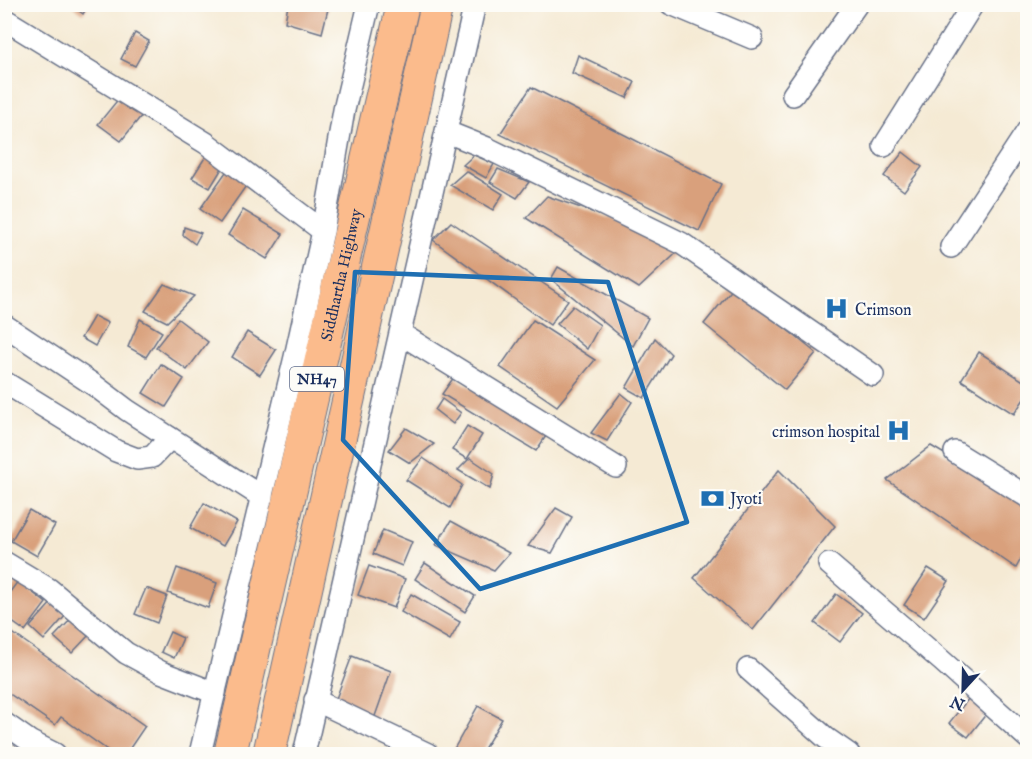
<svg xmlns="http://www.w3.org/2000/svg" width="1032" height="759" viewBox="0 0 1032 759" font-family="'IM FELL English',serif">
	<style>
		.building { fill: #d9a07c }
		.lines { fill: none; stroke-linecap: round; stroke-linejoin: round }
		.minor-casing { stroke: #677087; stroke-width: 24 }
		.highway-casing { stroke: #677087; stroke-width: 34 }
		.minor { stroke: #fff; stroke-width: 21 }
		.highway { stroke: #fbbb8c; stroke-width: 32 }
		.marked { fill: none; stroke: #1f6fb2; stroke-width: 4.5; stroke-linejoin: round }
		.labels { text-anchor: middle; stroke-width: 4.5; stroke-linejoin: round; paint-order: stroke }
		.shield { fill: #fdfcf7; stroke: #5f6c8c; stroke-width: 1.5 }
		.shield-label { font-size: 15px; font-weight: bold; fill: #1b2f5e }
		.street-label { font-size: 16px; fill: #1b2f5e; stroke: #fdfcf7 }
		.poi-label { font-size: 16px; fill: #1b2f5e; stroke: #fdfcf7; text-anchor: start }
	</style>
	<rect width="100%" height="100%" fill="#fdfcf7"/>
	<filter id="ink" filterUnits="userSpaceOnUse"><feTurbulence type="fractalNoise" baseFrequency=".0167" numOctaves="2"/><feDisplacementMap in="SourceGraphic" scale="12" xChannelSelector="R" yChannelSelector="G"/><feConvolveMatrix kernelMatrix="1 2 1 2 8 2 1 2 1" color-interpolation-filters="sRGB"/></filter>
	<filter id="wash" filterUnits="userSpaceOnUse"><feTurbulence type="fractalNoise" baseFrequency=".008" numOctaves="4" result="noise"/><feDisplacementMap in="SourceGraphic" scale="24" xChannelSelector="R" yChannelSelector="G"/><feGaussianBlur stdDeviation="1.35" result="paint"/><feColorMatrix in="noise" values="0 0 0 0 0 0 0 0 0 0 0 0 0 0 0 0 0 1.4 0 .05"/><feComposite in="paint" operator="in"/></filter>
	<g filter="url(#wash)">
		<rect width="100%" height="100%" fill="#f5ead4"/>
		<g id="blocks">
			<g class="building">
				<path d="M70 4H89L83 14Z"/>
				<path d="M288 5H329L322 33 285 22Z"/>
				<path d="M135 33 149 41 135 66 121 59Z"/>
				<path d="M578 55 635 82 627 98 572 73Z"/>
				<path d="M531 87 721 184 699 231 500 134Z"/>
				<path d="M120 97 142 115 121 141 98 124Z"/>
				<path d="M903 152 922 167 904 191 884 176Z"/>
				<path d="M474 155 494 164 486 178 463 165Z"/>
				<path d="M206 156 224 165 210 188 192 178Z"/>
				<path d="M228 169 248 183 220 223 200 209Z"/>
				<path d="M498 169 529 182 517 198 490 182Z"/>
				<path d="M466 171 503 194 493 210 450 185Z"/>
				<path d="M547 196 685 245 639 288 526 218Z"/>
				<path d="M243 210 283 234 267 259 228 235Z"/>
				<path d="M451 222 568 300 550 325 433 240Z"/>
				<path d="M184 227 201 233 195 244 183 235Z"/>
				<path d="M558 267 648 318 633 346 551 279Z"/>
				<path d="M164 284 194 296 167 322 145 311Z"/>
				<path d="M734 287 816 353 785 390 704 324Z"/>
				<path d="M573 306 600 325 587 349 557 324Z"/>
				<path d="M94 316 108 323 95 346 81 338Z"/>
				<path d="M140 319 162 332 146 357 128 347Z"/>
				<path d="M178 319 208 342 187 370 156 347Z"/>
				<path d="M533 320 595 360 557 406 500 367Z"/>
				<path d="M247 332 276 350 260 375 232 357Z"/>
				<path d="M655 338 671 354 644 398 626 388Z"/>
				<path d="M979 352 1028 384V393L1014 414 961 380Z"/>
				<path d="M161 364 184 379 166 407 143 393Z"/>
				<path d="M454 377 548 433 536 451 442 394Z"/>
				<path d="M621 393 632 402 607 441 591 433Z"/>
				<path d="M442 399 461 413 453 424 435 410Z"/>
				<path d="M467 426 482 435 467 459 452 450Z"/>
				<path d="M406 428 434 444 410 463 389 450Z"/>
				<path d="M931 446 1028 504V546L1016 568 887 480Z"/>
				<path d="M423 458 462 485 450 508 406 480Z"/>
				<path d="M470 458 494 474 490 489 458 470Z"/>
				<path d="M779 470 835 526 753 630 694 578Z"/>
				<path d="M204 503 237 522 223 546 190 528Z"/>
				<path d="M556 508 572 517 552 553 528 546Z"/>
				<path d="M29 510 55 525 37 556 11 541Z"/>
				<path d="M451 521 509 553 494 570 436 545Z"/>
				<path d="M383 530 412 542 402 566 373 554Z"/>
				<path d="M425 563 475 596 465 612 415 579Z"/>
				<path d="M369 566 405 579 394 608 358 595Z"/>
				<path d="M177 568 217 583 208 608 168 593Z"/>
				<path d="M928 568 949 581 924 618 904 605Z"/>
				<path d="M18 581 46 603 25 631 4 616V600Z"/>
				<path d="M146 588 167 596 157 623 135 614Z"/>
				<path d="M411 594 460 622 450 640 401 612Z"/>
				<path d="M836 594 862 613 840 642 815 623Z"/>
				<path d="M52 602 66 615 44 640 30 627Z"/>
				<path d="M72 618 90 634 72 653 54 637Z"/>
				<path d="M4 627 145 726 126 754H113L61 717 55 725 4 690Z"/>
				<path d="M170 632 183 638 174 658 161 652Z"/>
				<path d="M352 656 391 671 374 719 334 704Z"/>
				<path d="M969 698 987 713 968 737 949 723Z"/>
				<path d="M478 706 502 719 481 754H464L454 749Z"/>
				<path d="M394 743 414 754H387Z"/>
			</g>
		</g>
	</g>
	<g filter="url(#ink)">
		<use href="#blocks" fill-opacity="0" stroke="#677087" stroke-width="1.5"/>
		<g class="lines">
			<defs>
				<g id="minor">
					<path d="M671 4 752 38"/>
					<path d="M4 19 206 143 323 231"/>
					<path d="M793 95 857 4"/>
					<path d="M447 132 487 148 681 243 873 375"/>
					<path d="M884 146 973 4"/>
					<path d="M951 247 1028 130"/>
					<path d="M4 325 94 385 127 410 262 497"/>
					<path d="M401 334 616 467"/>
					<path d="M4 382 116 451 137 459 152 457 170 438"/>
					<path d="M955 452 1028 497"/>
					<path d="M4 562 49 589 126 653 161 672 215 693"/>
					<path d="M829 564 942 661 1028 738"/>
					<path d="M748 669 826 738 849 754"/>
					<path d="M315 700 428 754"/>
					<path d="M4 723 31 742 55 754"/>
					<path d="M200 754 295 357 323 231 344 110 369 4"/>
					<path d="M304 754 475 4"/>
				</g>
				<g id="highway">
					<path id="s1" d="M230 754 403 4"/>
					<path d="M269 754 437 4"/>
				</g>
			</defs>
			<use href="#minor" class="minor-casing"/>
			<use href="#highway" class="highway-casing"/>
			<use href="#minor" class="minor"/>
			<use href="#highway" class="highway"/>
		</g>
	</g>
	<path class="marked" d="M355 272 608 282 687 522 480 589 343 440Z"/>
	<defs>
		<symbol id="hospital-bare" viewBox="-9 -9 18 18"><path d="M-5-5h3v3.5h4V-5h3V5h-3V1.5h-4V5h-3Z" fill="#1f6fb2" stroke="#fdfcf7" stroke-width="2.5" paint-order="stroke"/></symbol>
		<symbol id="bank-bare" viewBox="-9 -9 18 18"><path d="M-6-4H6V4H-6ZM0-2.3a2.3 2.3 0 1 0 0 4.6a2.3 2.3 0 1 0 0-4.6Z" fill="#1f6fb2" stroke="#fdfcf7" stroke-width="2.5" paint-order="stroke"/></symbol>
	</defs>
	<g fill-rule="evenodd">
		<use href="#hospital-bare" x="820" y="292" width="33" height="33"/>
		<use href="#hospital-bare" x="882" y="414" width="33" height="33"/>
		<use href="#bank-bare" x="696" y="482" width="33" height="33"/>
	</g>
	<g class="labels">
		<rect class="shield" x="290" y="367" width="54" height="24" rx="4.5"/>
		<g class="shield-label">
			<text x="317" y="384">NH47</text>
		</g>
		<g class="street-label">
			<text dy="6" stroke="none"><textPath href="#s1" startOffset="492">Siddhartha Highway</textPath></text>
		</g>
		<g class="poi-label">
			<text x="855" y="315">Crimson</text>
			<text x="880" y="437" text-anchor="end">crimson hospital</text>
			<text x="730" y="504">Jyoti</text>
		</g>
	</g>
	<rect width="1032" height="759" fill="none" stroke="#fdfcf7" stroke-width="24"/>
	<g transform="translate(963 690) rotate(202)" stroke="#fdfcf7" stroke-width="4.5" paint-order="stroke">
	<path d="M0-4.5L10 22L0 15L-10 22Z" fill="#1b2f5e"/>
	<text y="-9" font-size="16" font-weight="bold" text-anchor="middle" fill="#1b2f5e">N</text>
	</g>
</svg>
